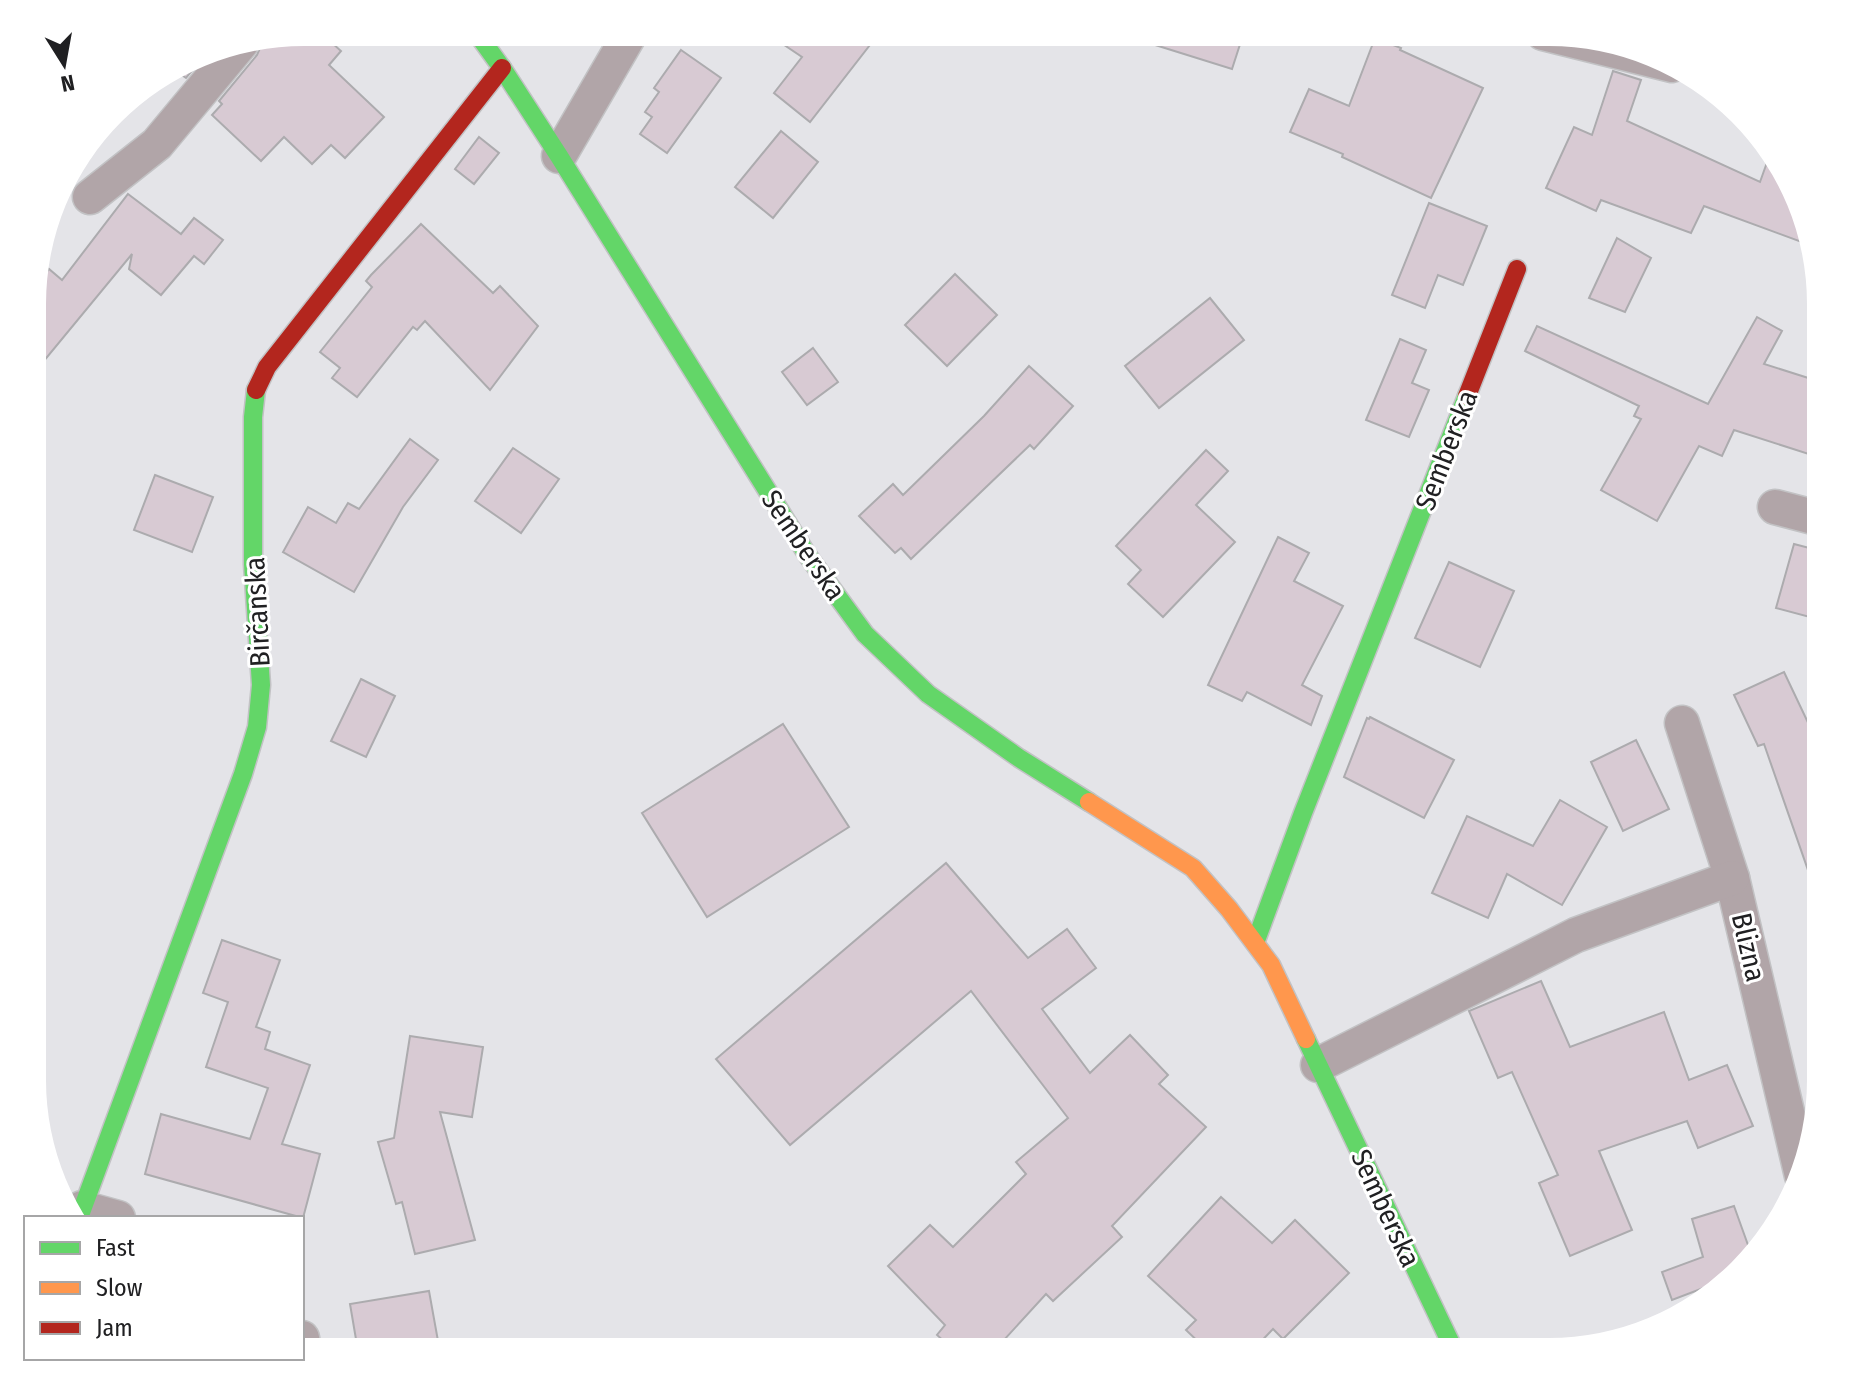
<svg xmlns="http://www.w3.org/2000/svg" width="1853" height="1384" viewBox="0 0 1853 1384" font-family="'Fira Sans Condensed',sans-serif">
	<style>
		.building { fill: #d8cad3; stroke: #acabae; stroke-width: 2 }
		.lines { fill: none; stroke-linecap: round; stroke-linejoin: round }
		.street-casing { stroke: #c2c2c4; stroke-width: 37 }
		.fast-casing { stroke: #c2c2c4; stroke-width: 21 }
		.slow-casing { stroke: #c2c2c4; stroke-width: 21 }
		.jam-casing { stroke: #c2c2c4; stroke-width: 21 }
		.street { stroke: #b1a5a8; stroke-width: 34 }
		.fast { stroke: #63d668; stroke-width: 18 }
		.slow { stroke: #ff974d; stroke-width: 18 }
		.jam { stroke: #b3261e; stroke-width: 18 }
		.labels { text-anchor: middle; stroke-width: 6; stroke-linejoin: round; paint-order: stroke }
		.street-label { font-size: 28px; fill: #202022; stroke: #fff }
	</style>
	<rect width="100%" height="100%" fill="#e4e4e8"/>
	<g class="building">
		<path d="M304 32H320L341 51 329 65 384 117 345 158 331 145 312 164 284 137 261 161 212 115 222 104 219 101 257 55 261 46V39Z"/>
		<path d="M765 32H880L810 122 774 93 802 57Z"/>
		<path d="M1137 32H1244L1232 69 1136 39Z"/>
		<path d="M1375 38 1401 48 1400 50 1483 88 1431 198 1342 157 1343 154 1290 132 1309 89 1349 106Z"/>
		<path d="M681 50 721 78 667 153 640 134 652 117 645 112 659 92 654 88Z"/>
		<path d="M208 51 186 78 175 70 202 55Z"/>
		<path d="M1613 71 1641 80 1627 121 1760 182 1770 154 1793 184 1807 244 1704 206 1691 233 1601 200 1596 211 1546 188 1574 127 1592 135Z"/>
		<path d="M781 131 818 162 773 218 735 187Z"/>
		<path d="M479 137 499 153 474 184 455 169Z"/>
		<path d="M128 194 181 234 194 218 223 240 204 264 194 256 161 295 129 269 132 254 34 373V287L49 269 62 280Z"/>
		<path d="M1429 203 1487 226 1463 285 1438 275 1425 308 1392 295Z"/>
		<path d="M421 224 493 293 500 286 538 326 490 390 425 321 417 330 413 327 357 397 332 378 340 368 320 352 372 287 366 281 371 275Z"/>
		<path d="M1617 238 1651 258 1625 312 1589 298Z"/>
		<path d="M955 274 997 315 947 366 905 325Z"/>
		<path d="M1210 298 1244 340 1159 408 1125 366Z"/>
		<path d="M1757 317 1782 331 1764 364 1821 382V458L1734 430 1722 456 1699 446 1657 521 1601 490 1641 419 1634 416 1639 406 1525 351 1537 326 1708 404Z"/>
		<path d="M1400 339 1426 350 1412 383 1429 390 1409 437 1366 420Z"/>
		<path d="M813 348 838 382 807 405 782 372Z"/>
		<path d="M1029 366 1073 406 1034 449 1030 445 911 559 901 548 895 553 859 516 893 484 903 495 984 416Z"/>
		<path d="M410 439 438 460 403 507 354 592 283 552 308 507 336 523 348 503 359 509Z"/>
		<path d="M513 448 559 479 521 533 475 501Z"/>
		<path d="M1206 450 1228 471 1196 505 1235 542 1163 617 1128 584 1141 570 1116 546Z"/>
		<path d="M155 475 213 497 192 552 134 530Z"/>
		<path d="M1278 537 1309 553 1294 581 1343 606 1302 685 1322 696 1311 725 1247 692 1242 701 1208 685Z"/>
		<path d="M1794 544 1821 551V620L1776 608Z"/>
		<path d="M1449 562 1514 591 1480 667 1415 638Z"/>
		<path d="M1784 672 1821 750V892L1816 893 1764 744 1758 746 1734 695Z"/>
		<path d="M361 679 395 696 366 757 331 741Z"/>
		<path d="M1370 717 1454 760 1424 818 1344 777 1367 718 1369 719Z"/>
		<path d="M783 724 849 827 707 917 642 813Z"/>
		<path d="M1636 740 1669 809 1623 831 1591 762Z"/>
		<path d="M1560 800 1607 827 1562 905 1507 874 1488 918 1432 893 1467 816 1533 846Z"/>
		<path d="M946 863 1028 958 1067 929 1096 968 1042 1009 1090 1073 1130 1035 1168 1075 1159 1084 1206 1127 1112 1226 1122 1237 1053 1301 1046 1294 993 1352H956L937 1335 945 1325 888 1266 930 1225 953 1247 1026 1174 1016 1162 1068 1118 971 991 790 1145 716 1059Z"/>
		<path d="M222 940 280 960 256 1027 270 1032 265 1049 310 1065 282 1144 320 1154 303 1218 145 1174 161 1114 250 1139 268 1088 206 1067 228 1002 203 993Z"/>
		<path d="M1541 981 1570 1047 1664 1012 1689 1080 1727 1065 1753 1126 1698 1148 1687 1121 1599 1151 1632 1230 1570 1256 1539 1183 1558 1175 1512 1072 1498 1078 1469 1011Z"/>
		<path d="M410 1036 483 1047 472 1117 440 1112 475 1240 415 1254 402 1202 396 1204 378 1142 394 1138Z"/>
		<path d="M1221 1197 1272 1243 1295 1220 1349 1273 1283 1339 1273 1329 1251 1352H1209L1186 1330 1196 1320 1148 1276Z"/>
		<path d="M1734 1206 1753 1259 1727 1279 1672 1300 1662 1272 1703 1257 1692 1219Z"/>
		<path d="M429 1291 440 1352 358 1351 350 1304Z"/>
	</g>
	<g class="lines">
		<defs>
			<g id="street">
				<path d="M1543 33 1672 65"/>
				<path d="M559 156 631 32"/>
				<path d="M90 197 157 144 242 42"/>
				<path d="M1775 507 1821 519"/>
				<path d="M1682 723 1732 878 1802 1176"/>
				<path d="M1318 1065 1576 935 1732 878"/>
				<path d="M82 1208 118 1218"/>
				<path d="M302 1338 304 1351"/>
			</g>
			<g id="fast">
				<path d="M476 32 502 68 559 156 808 556 865 634 928 694 1019 758 1089 802"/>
				<path d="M1255 943 1303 813 1467 396"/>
				<path d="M1306 1039 1455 1352"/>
				<path d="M79 1218 243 774 257 727 261 685 253 564V417L256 390"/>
			</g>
			<path id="slow" d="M1089 802 1193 868 1229 909 1271 965 1306 1039"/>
			<g id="jam">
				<path d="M256 390 267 367 502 68"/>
				<path d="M1467 396 1517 269"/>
			</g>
		</defs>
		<use href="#street" class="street-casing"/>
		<use href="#fast" class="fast-casing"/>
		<use href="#slow" class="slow-casing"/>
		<use href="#jam" class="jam-casing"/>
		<use href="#street" class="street"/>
		<use href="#fast" class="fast"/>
		<use href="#slow" class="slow"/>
		<use href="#jam" class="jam"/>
	</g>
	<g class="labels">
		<g class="street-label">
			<text transform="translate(1446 450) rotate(-69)" y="10">Semberska</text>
			<text transform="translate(804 545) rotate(56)" y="10">Semberska</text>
			<text transform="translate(257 612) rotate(-93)" y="10">Birčanska</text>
			<text transform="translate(1749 947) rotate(77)" y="10">Blizna</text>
			<text transform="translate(1386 1208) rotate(65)" y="10">Semberska</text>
		</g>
	</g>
	<path d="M0 0H1853V1384H0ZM304 46H1549A258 258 0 0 1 1807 304V1080A258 258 0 0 1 1549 1338H304A258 258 0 0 1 46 1080V304A258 258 0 0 1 304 46Z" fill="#fff" fill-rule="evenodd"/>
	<rect x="24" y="1216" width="280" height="144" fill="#ffffff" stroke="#a6a6a7" stroke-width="2"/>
	<rect x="40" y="1242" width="40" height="12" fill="#63d668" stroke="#a6a6a7" stroke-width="2"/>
	<text x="96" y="1256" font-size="24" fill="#202022">Fast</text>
	<rect x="40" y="1282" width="40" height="12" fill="#ff974d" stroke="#a6a6a7" stroke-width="2"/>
	<text x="96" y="1296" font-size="24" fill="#202022">Slow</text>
	<rect x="40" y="1322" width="40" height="12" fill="#b3261e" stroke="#a6a6a7" stroke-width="2"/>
	<text x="96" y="1336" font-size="24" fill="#202022">Jam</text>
	<g transform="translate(64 64) rotate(169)" stroke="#ffffff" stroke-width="6" paint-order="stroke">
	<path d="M0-6L14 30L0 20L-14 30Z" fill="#202022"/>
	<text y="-12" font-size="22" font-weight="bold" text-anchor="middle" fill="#202022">N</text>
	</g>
</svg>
